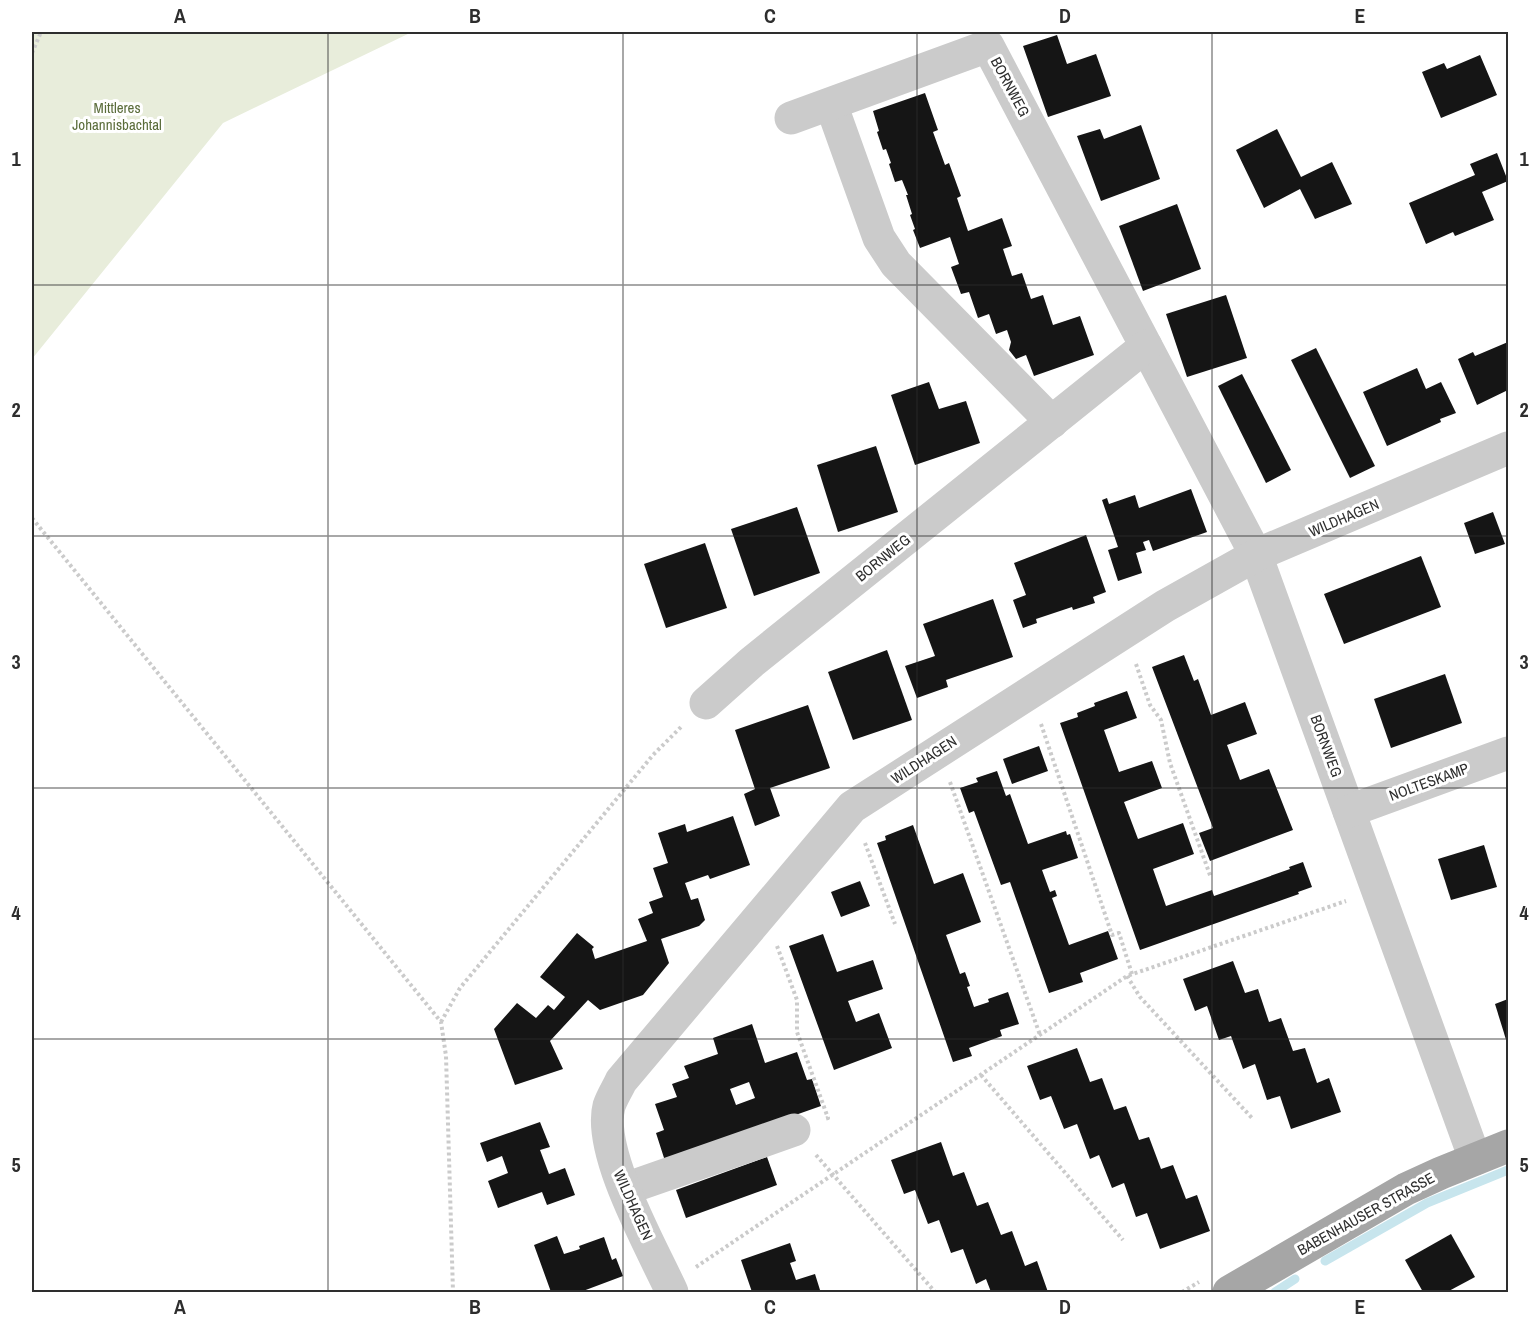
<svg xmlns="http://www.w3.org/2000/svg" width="1540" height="1324" viewBox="0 0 1540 1324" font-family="'Archivo Narrow',sans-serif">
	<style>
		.green { fill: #e8eddb }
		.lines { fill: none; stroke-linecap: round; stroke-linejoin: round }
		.stream { stroke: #c7e5ed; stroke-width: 9 }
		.building { fill: #151515; fill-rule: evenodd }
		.path { stroke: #cbcbcb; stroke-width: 4; stroke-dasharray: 3 3; stroke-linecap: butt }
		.minor { stroke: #cbcbcb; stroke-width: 33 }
		.major { stroke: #a6a6a6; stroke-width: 33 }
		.grid { fill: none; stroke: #2e2e2e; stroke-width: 1.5; stroke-opacity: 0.55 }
		.labels { text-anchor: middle; stroke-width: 6; stroke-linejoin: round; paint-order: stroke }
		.street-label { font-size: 15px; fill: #2e2e2e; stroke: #fff }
		.park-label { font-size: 15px; fill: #5a6c3a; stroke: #fff }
		.neatline { fill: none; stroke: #2e2e2e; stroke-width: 2 }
		.grid-label { font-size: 20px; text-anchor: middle; font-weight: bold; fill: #2e2e2e }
	</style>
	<rect width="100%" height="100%" fill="#fff"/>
	<path class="green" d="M32 32H412L223 123 32 359Z"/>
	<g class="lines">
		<g class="stream">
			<path d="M1325 1261 1427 1203 1508 1170"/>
			<path d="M1275 1292 1295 1279"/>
		</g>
	</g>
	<g class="building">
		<path d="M1057 35 1067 64 1096 54 1111 96 1048 117 1023 46Z"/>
		<path d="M1480 55 1497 95 1441 118 1422 72 1444 63 1447 69Z"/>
		<path d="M925 93 938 130 933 132 945 165 949 163 961 196 957 198 968 231 1002 218 1012 246 1003 249 1012 276 1022 273 1031 299 1043 295 1053 325 1080 316 1094 355 1034 376 1026 355 1016 359 1009 350 1011 342 1007 330 996 334 989 314 978 318 969 292 961 294 951 267 959 264 950 237 920 248 913 230 915 229 910 215 912 214 906 195H908L902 180 895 182 889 164 891 163 886 149 883 150 877 132 879 131 873 111Z"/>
		<path d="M1141 125 1160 179 1101 201 1077 136 1100 129 1104 139Z"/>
		<path d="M1277 129 1301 177 1332 162 1352 204 1315 219 1300 189 1264 208 1236 150Z"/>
		<path d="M1497 153 1508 181 1482 192 1494 220 1455 236 1453 232 1426 244 1409 203 1475 175 1470 164Z"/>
		<path d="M1177 204 1201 269 1143 291 1119 226Z"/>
		<path d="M1226 295 1247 358 1187 377 1166 314Z"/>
		<path d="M1508 342V390L1477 405 1458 359 1473 352 1475 356Z"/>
		<path d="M1316 348 1375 466 1350 478 1291 360Z"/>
		<path d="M1417 368 1426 389 1441 382 1456 413 1440 419 1441 422 1387 446 1363 392Z"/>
		<path d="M1242 374 1291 470 1266 483 1218 386Z"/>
		<path d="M929 382 939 409 966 401 980 443 915 465 891 395Z"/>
		<path d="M876 446 898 512 838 532 817 465Z"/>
		<path d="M1191 489 1207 532 1153 551 1149 540 1143 542 1146 550 1136 553 1142 573 1118 581 1108 550 1118 547 1102 500 1107 498 1109 504 1135 495 1139 508Z"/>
		<path d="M797 507 820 573 754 596 731 529Z"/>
		<path d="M1493 512 1505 544 1475 554 1464 523Z"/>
		<path d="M1086 535 1106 592 1093 597 1095 603 1073 610 1072 607 1036 619 1037 623 1023 628 1013 600 1026 595 1014 563Z"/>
		<path d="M705 543 727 608 666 628 644 564Z"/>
		<path d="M1421 556 1441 607 1344 644 1324 594Z"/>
		<path d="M993 599 1013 657 946 680 948 687 917 698 905 666 935 656 923 624Z"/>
		<path d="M887 650 912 720 853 740 828 672Z"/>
		<path d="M1184 655 1194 681 1198 679 1211 715 1245 702 1257 734 1227 745 1240 780 1269 769 1293 830 1210 861 1199 833 1213 828 1152 667Z"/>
		<path d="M1445 674 1462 723 1391 748 1374 699Z"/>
		<path d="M1127 691 1137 718 1104 730 1119 772 1152 761 1162 788 1124 802 1138 839 1183 823 1194 854 1153 869 1166 906 1212 890 1214 896 1290 869 1289 867 1303 862 1312 887 1298 892 1299 894 1140 950 1060 723 1078 717 1077 713 1095 706 1094 703Z"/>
		<path d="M808 705 830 768 770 788 780 816 755 826 744 794 755 789 735 730Z"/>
		<path d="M1039 746 1048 771 1012 784 1003 759Z"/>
		<path d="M997 771 1006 796 1010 794 1028 844 1066 831 1067 835 1070 834 1078 858 1042 870 1050 892 1055 890 1057 896 1052 898 1069 945 1108 931 1118 959 1080 973 1083 982 1049 993 1010 882 1001 885 974 811 969 813 960 788 978 782 976 778Z"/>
		<path d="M733 816 750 865 710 879 708 875 685 883 691 900 698 898 705 920 699 926 661 939 669 963 643 995 600 1010 588 1000 550 1041 563 1069 515 1085 494 1029 517 1003 536 1018 548 1005 554 1010 565 997 540 977 577 933 594 947 592 949 595 959 647 941 638 919 653 913 649 902 663 897 653 868 668 863 658 833 685 824 687 832Z"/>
		<path d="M913 825 934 884 963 873 981 922 946 935 960 974 965 972 970 986 967 987 974 1007 989 1002 988 999 1008 992 1019 1024 1000 1030 1002 1036 969 1048 972 1056 953 1062 877 843 886 840 885 836Z"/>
		<path d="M1484 845 1497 887 1451 900 1438 859Z"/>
		<path d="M860 881 870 906 841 917 831 892Z"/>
		<path d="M823 934 837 972 873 960 883 989 848 1001 856 1022 879 1013 892 1048 834 1070 789 946Z"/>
		<path d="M1233 961 1245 993 1258 989 1269 1022 1281 1018 1293 1051 1305 1048 1317 1083 1329 1078 1341 1112 1291 1129 1280 1096 1267 1100 1255 1064 1243 1069 1231 1036 1219 1040 1207 1006 1195 1011 1183 979Z"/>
		<path d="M1508 999V1046L1495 1004Z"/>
		<path d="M752 1024 765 1063 797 1052 807 1080 812 1079 821 1106 665 1161 656 1133 664 1130 655 1104 677 1097 672 1084 689 1078 684 1066 718 1054 713 1038ZM749 1082 755 1098 736 1105 730 1089Z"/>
		<path d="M1077 1048 1090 1082 1102 1078 1114 1110 1126 1106 1139 1140 1149 1137 1161 1169 1173 1165 1186 1199 1197 1195 1210 1231 1160 1249 1147 1213 1136 1217 1124 1183 1112 1188 1099 1155 1090 1159 1077 1124 1064 1129 1051 1096 1040 1100 1027 1066Z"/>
		<path d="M540 1122 550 1147 540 1150 549 1174 565 1168 575 1195 547 1205 542 1192 498 1208 488 1181 508 1173 502 1156 487 1162 480 1143Z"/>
		<path d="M941 1142 953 1176 964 1172 977 1206 988 1202 1001 1235 1012 1231 1025 1266 1037 1261 1048 1292H991L986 1279 976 1284 963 1249 951 1253 939 1220 928 1224 915 1190 904 1194 891 1160Z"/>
		<path d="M767 1157 777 1185 686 1218 676 1190Z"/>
		<path d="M1451 1234 1475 1277 1447 1292H1423L1405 1260Z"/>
		<path d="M557 1236 564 1254 580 1249 579 1246 604 1237 612 1260 616 1258 623 1276 583 1291V1292H551L534 1245Z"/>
		<path d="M790 1243 796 1261 790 1263 796 1280 815 1274 820 1290 814 1292 765 1291 752 1292 741 1260Z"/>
	</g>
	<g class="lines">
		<g class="path">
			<path d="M32 53 41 32"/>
			<path d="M32 518 441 1022 446 1056 453 1292"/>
			<path d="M1136 664 1150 705 1161 720 1170 763 1211 878"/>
			<path d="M1041 724 1112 935 1119 933 1132 974"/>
			<path d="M950 782 1040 1035"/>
			<path d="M865 843 895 924"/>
			<path d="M777 946 797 1000V1032L828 1118 824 1119"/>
			<path d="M1127 976 1140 997 1252 1118"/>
			<path d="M441 1022 460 988 653 755 683 725"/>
			<path d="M981 1075 1123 1240"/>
			<path d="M816 1155 935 1292"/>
			<path d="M696 1267 1127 976 1346 901"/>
			<path d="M1182 1292 1199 1282"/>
		</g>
		<g class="minor">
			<path d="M831 104 879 238 896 264 1052 422"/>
			<path d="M791 118 988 46 1256 555 1475 1159"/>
			<path d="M706 703 752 662 1146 346"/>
			<path d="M1349 811 1508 753"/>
			<path d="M625 1189 794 1130"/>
			<path d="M672 1292C652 1248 597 1152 609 1106 612 1097 618 1088 621 1081L852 807 1165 606 1256 555 1508 448"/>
		</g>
		<path class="major" d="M1229 1292 1406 1189 1441 1173 1508 1146"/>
	</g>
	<path class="grid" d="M328 32V1292M623 32V1292M917 32V1292M1212 32V1292M32 285H1508M32 536H1508M32 788H1508M32 1039H1508"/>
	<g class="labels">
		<g class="street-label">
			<text transform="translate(1010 87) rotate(62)" y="5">BORNWEG</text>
			<text transform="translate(1344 518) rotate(-23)" y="5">WILDHAGEN</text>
			<text transform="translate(883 558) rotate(-39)" y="5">BORNWEG</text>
			<text transform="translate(1326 746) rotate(70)" y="5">BORNWEG</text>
			<text transform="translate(924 760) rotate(-33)" y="5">WILDHAGEN</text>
			<text transform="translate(1429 782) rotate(-20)" y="5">NOLTESKAMP</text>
			<text transform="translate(633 1205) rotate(66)" y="5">WILDHAGEN</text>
			<text transform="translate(1366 1214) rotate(-29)" y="5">BABENHAUSER STRASSE</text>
		</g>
		<g class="park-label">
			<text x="117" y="113">Mittleres<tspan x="117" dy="17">Johannisbachtal</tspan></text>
		</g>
	</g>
	<rect width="1540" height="1324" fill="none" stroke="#ffffff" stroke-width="66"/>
	<rect x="33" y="33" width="1474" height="1258" class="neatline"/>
	<g class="grid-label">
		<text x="180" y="23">A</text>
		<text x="475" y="23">B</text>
		<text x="770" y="23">C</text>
		<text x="1065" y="23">D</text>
		<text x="1360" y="23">E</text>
		<text x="16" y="166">1</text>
		<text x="1524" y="166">1</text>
		<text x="16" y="417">2</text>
		<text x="1524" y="417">2</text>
		<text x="16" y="669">3</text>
		<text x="1524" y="669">3</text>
		<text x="16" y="920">4</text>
		<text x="1524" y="920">4</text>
		<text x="16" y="1172">5</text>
		<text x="1524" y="1172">5</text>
		<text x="180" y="1314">A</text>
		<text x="475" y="1314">B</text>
		<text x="770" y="1314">C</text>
		<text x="1065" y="1314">D</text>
		<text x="1360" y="1314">E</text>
	</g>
</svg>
